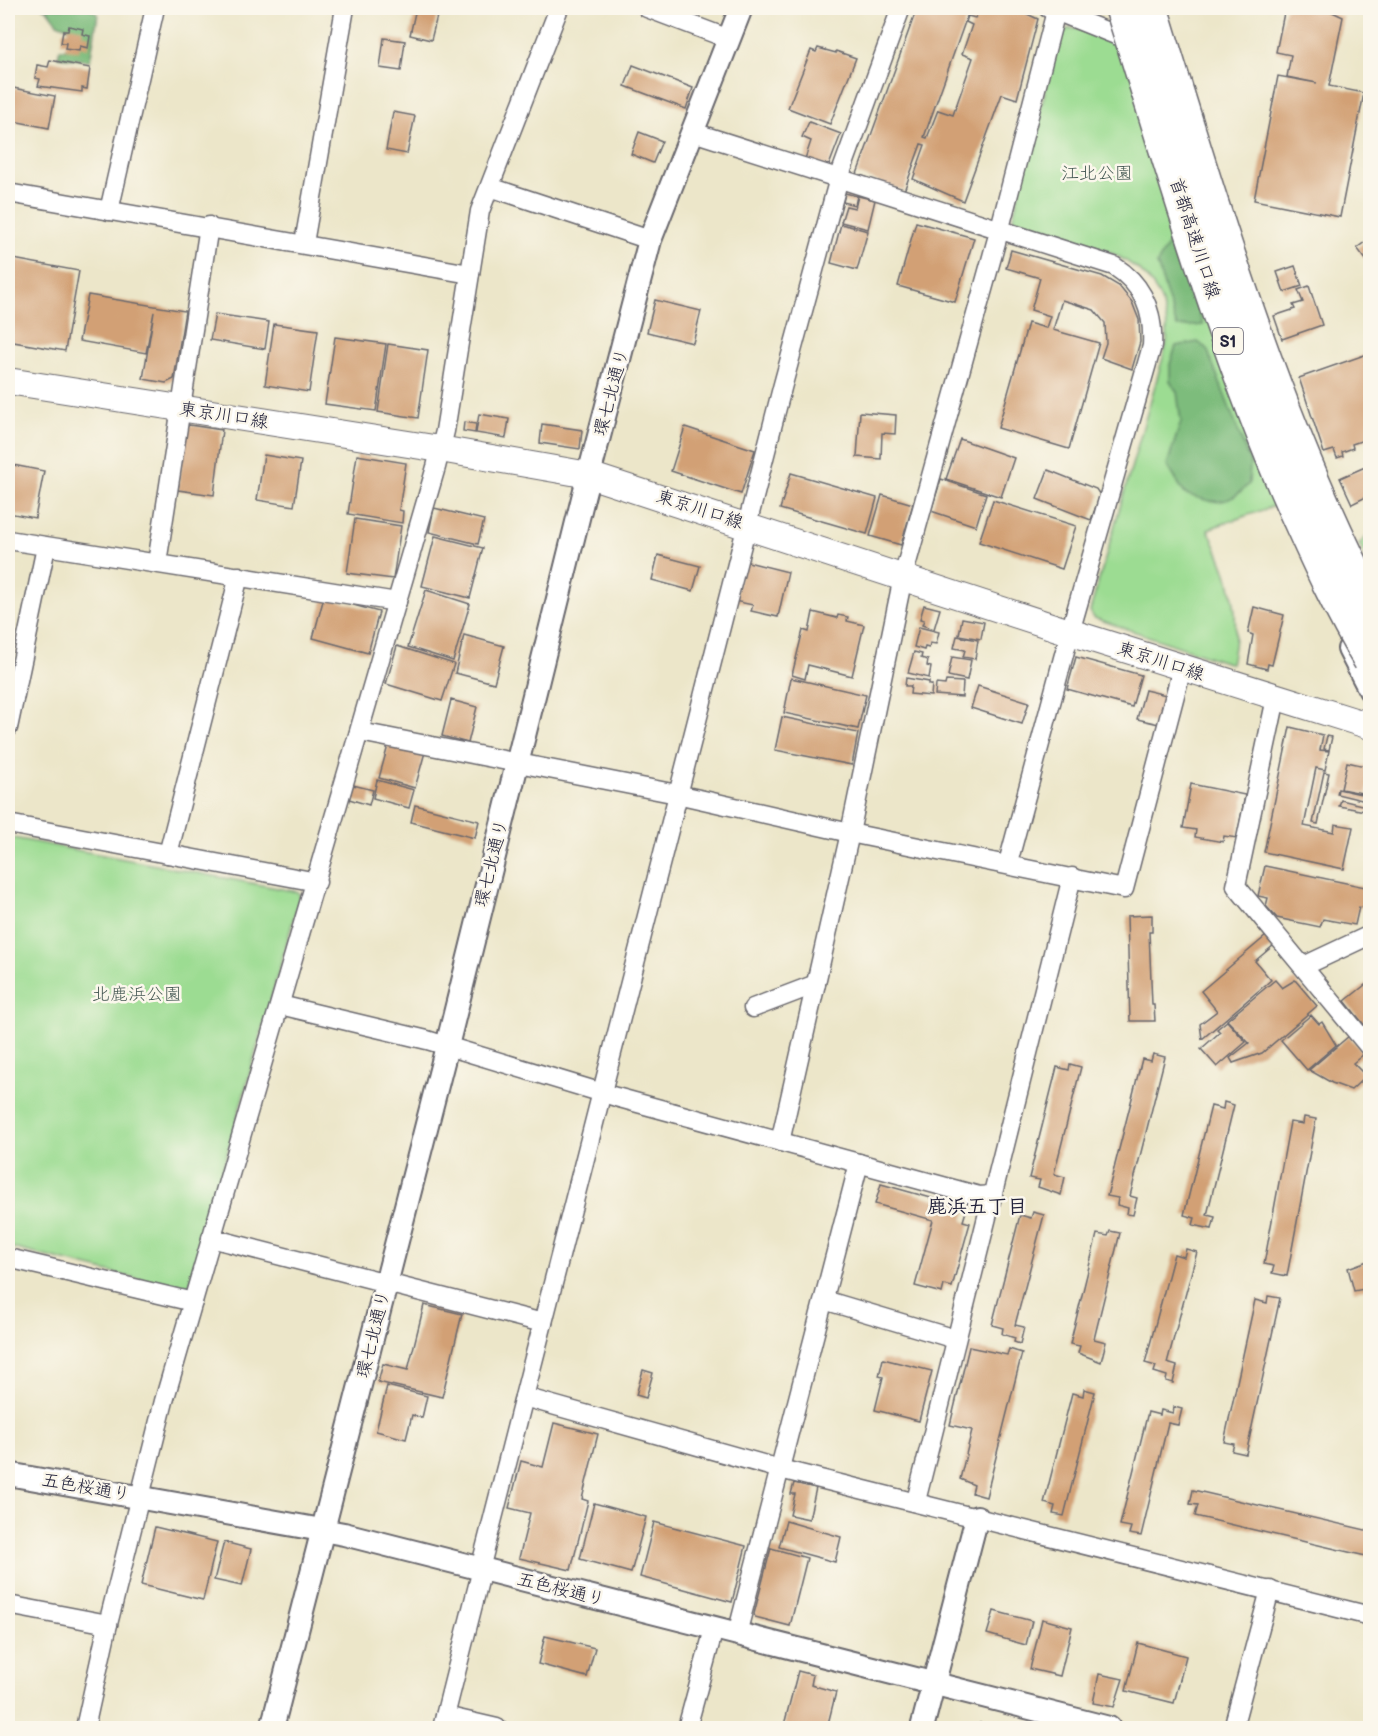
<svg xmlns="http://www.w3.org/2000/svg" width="1378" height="1736" viewBox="0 0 1378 1736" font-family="'Balsamiq Sans','Klee One',sans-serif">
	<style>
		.green { fill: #9cdc92; stroke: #5f7f66; stroke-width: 1.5 }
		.forest { fill: #7dbc7c; stroke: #506f5c; stroke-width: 1.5 }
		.building { fill: #d2a075 }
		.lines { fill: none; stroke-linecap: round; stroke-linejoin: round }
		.minor-casing { stroke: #69676d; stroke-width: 21 }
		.tertiary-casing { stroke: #69676d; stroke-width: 26 }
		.secondary-casing { stroke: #69676d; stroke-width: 28 }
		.minor { stroke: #fff; stroke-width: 18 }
		.tertiary { stroke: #fff; stroke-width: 22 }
		.secondary { stroke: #fff; stroke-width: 26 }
		.motorway-bridge-casing { stroke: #69676d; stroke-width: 36; stroke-linecap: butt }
		.motorway-bridge { stroke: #fff; stroke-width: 33 }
		.labels { text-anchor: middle; stroke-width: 5; stroke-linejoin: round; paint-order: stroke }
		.shield { fill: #fbf7ec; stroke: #636270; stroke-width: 1.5 }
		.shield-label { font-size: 16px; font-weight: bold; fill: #22223b }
		.park-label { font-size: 18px; fill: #475a55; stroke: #fbf7ec }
		.street-label { font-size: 18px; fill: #22223b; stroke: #fbf7ec }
		.neighbourhood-label { font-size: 20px; font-weight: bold; fill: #22223b; stroke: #fbf7ec }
	</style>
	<rect width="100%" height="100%" fill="#fbf7ec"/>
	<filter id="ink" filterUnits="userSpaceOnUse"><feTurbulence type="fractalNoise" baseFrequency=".0167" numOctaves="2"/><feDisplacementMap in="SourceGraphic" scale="12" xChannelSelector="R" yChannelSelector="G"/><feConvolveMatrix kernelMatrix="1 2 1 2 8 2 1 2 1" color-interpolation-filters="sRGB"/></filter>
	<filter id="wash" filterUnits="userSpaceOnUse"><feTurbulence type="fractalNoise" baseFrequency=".008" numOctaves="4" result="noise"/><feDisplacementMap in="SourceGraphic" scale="24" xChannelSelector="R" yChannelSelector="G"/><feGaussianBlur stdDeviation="1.35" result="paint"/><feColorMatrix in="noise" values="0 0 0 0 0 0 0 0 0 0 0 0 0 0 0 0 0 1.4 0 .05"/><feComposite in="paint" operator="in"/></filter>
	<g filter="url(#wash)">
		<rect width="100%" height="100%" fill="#ece6c9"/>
		<g class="green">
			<path d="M1070 28 1088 31 1130 48 1283 503 1208 529C1230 579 1243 608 1231 664L1094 618 1090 611 1158 375C1161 363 1166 351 1167 339 1171 252 1080 242 1015 225L1013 216 1060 33Z"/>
			<path d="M1370 534V564L1359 544Z"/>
			<path d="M8 837 298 892 300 896 190 1284 182 1290 8 1247Z"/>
		</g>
		<g class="forest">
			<path d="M42 8H89L98 14 90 61 58 57 60 49H66L70 28 57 23 46 8Z"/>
			<path d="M1174 233 1203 325H1204L1177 327 1157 264Z"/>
			<path d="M1198 342 1207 349 1250 462 1249 484C1226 508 1215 503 1185 494L1167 465 1181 422 1177 392 1170 381V364L1176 346Z"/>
		</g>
		<g id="blocks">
			<g class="building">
				<path d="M416 8H439L431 40 410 35Z"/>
				<path d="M917 8H970L924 137 927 138 938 110 953 115 973 58 962 54 972 25 966 22 968 16 975 18 982 8H1014L1038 19 1017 99 1002 94 963 201 913 179 925 145 921 144 904 191 857 174Z"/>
				<path d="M1285 8H1324L1343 17 1329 86 1364 93 1340 217 1254 200 1278 76 1317 83 1287 77 1291 55 1276 52Z"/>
				<path d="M69 26 83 29 82 34 90 36 88 48 80 46 79 51 65 49 66 43H61L63 31H68Z"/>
				<path d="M384 38 405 41 401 71 380 68Z"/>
				<path d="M818 48 836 53V51L856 58 830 124 788 108 811 50 816 52Z"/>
				<path d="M50 60 90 68 87 89 82 88V92L38 86 40 79 35 78 37 65 48 67Z"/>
				<path d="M633 65 693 88 686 109 625 86Z"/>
				<path d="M8 87 55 96 49 128 8 120Z"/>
				<path d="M393 112 415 116 407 154 386 150Z"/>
				<path d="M809 122 841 134 828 168 805 159 811 141 802 137Z"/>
				<path d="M639 132 662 141 653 163 631 154Z"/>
				<path d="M845 193 857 196 855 205 843 202Z"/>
				<path d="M858 196 875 200 868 229 841 222 846 206 855 208Z"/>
				<path d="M916 222 974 238 955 302 898 286Z"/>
				<path d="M841 224 868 231 857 270 831 263Z"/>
				<path d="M1370 238V265L1357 248Z"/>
				<path d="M1011 250 1102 276 1119 286 1132 302 1139 320 1140 342 1132 369 1101 358 1106 343 1105 323 1094 310 1062 300 1053 330 1099 343 1069 449 998 428 1028 323 1046 328 1050 316 1031 310 1040 278 1006 268Z"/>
				<path d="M8 258 79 271 65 351 8 341Z"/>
				<path d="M1295 266 1302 286 1284 292 1277 272Z"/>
				<path d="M1309 286 1322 325 1282 339 1274 316 1295 309 1293 305 1303 302 1298 290Z"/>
				<path d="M88 295 185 311 174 379 166 383 143 379 154 312 146 353 79 341Z"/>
				<path d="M655 300 701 311 693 343 647 332Z"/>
				<path d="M215 314 269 322 265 349 210 340Z"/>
				<path d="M274 324 318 330 309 392 265 385Z"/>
				<path d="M335 337 386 344 376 411 325 404Z"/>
				<path d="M388 344 428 350 418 418 378 412Z"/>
				<path d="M1370 353V438L1352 444 1353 448 1342 452 1343 456 1337 458 1334 450 1324 453 1299 378Z"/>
				<path d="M860 412 896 415 895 434 882 433 881 459 857 457Z"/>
				<path d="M479 414 509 419 506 438 476 433Z"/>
				<path d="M464 422 476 424 475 433 463 431Z"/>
				<path d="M542 424 582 430 580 449 540 443Z"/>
				<path d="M189 425 222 430 214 495 178 490 186 428Z"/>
				<path d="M685 427 755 450 741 494 671 471Z"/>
				<path d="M960 439 1014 458 1001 497 946 479Z"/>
				<path d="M264 455 301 461 294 506 257 500Z"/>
				<path d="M357 455 406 463 399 510 403 511 402 523 348 514Z"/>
				<path d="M8 464 44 471 35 518 8 513Z"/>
				<path d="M1365 467 1370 479V495L1352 504 1340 478Z"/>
				<path d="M1048 470 1096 489 1100 495 1091 520 1037 499Z"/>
				<path d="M791 473 877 498 867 534 780 509Z"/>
				<path d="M941 479 986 494 976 526 931 511Z"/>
				<path d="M882 495 913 504 901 545 870 536Z"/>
				<path d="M993 500 1076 526 1062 569 979 542Z"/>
				<path d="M434 508 484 520 478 544 429 532Z"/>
				<path d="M355 519 401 526 393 579 347 573Z"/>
				<path d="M435 536 483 548 470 598 422 586Z"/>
				<path d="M658 555 700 566 693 591 652 580Z"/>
				<path d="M744 561 788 572 778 617 751 611 753 605 734 601Z"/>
				<path d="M426 590 470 604 453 661 408 647Z"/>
				<path d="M324 597 379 612 368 653 313 638Z"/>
				<path d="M924 605 940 609 934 629 922 625 924 620 920 619Z"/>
				<path d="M1254 607 1284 615 1272 665 1268 664 1267 669 1248 664 1253 635 1248 633Z"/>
				<path d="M813 612 837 618 838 615 848 617 847 621 864 625 852 676 808 665 805 679 792 675 803 630 809 632Z"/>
				<path d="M962 618 984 622 981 639 959 635Z"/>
				<path d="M919 627 939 632 936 644 930 643 929 648 925 647 924 650 914 647Z"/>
				<path d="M464 635 504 646 494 683 455 673Z"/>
				<path d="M957 636 978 640 975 659 963 657 965 650 954 648Z"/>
				<path d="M397 646 454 664 442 701 386 684Z"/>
				<path d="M914 652 922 654 921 658 928 660 927 666 931 667 929 678 908 673Z"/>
				<path d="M952 657 971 660 967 680 948 676Z"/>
				<path d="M1076 657 1141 675 1132 707 1067 689Z"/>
				<path d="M791 678 866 695 858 729 784 713Z"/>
				<path d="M906 678 929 682V685H932L931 696 910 694 911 686H905Z"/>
				<path d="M946 681 963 682 962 697 935 695 936 684 945 685Z"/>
				<path d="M978 686 1029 702 1022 724 971 708Z"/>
				<path d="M1145 690 1166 695 1159 724 1137 719Z"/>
				<path d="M451 700 477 707 468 743 442 736Z"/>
				<path d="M782 717 858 733 852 765 775 750Z"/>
				<path d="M1290 727 1323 735 1320 750 1329 751 1325 770 1316 768 1304 826 1334 832 1335 824 1353 827 1344 869 1264 852Z"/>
				<path d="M1327 736 1332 737 1329 750 1324 749Z"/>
				<path d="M389 742 425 752 415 788 379 778Z"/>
				<path d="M1347 762 1370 767 1367 794 1341 789Z"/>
				<path d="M1324 772 1329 773 1318 824 1313 823Z"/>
				<path d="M377 780 414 790 409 808 373 798Z"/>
				<path d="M1191 784 1245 795 1237 838 1224 836 1223 842 1195 837 1196 830 1183 828Z"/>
				<path d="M353 785 373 790 369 805 349 799Z"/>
				<path d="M1338 789 1370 796V802L1337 794Z"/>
				<path d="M1341 800 1370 807V812L1339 806Z"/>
				<path d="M415 805 479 821 475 838 411 822Z"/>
				<path d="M1265 866 1370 888V909L1359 907 1355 925 1323 919 1320 927 1277 918 1266 906 1268 898 1258 896Z"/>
				<path d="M1152 915V932H1149L1152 1005H1154L1155 1021H1130L1127 916Z"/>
				<path d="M1266 936 1274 945 1255 961 1271 980 1202 1039 1200 1024 1217 1011 1201 991Z"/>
				<path d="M1275 980 1282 988 1295 980 1317 1006 1262 1053 1233 1063 1230 1058 1249 1043 1227 1020Z"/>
				<path d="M1370 981V1032L1345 1001Z"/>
				<path d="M1311 1015 1319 1024 1322 1022 1336 1045 1307 1070 1281 1040Z"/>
				<path d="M1227 1021 1246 1042 1217 1067 1201 1049 1220 1032 1217 1029Z"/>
				<path d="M1349 1036 1364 1054 1353 1063 1366 1076 1351 1090 1332 1083 1309 1070Z"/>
				<path d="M1153 1054 1165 1057 1130 1196 1137 1198 1133 1215 1127 1214 1128 1208 1117 1205 1118 1198 1107 1196 1142 1059 1151 1061Z"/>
				<path d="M1070 1064 1081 1067 1054 1174 1065 1177 1061 1195 1038 1187 1040 1180 1029 1178 1057 1067 1069 1070Z"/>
				<path d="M1224 1102 1234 1105 1207 1215 1215 1217 1212 1229 1193 1225 1195 1218 1184 1215 1211 1106 1223 1109Z"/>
				<path d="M1304 1117 1316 1119 1287 1276 1272 1273 1274 1266 1264 1264 1290 1122 1303 1124Z"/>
				<path d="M881 1184 967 1208 963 1221 970 1223 952 1287 944 1285 942 1293 915 1286 933 1220 875 1204Z"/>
				<path d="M1033 1212 1044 1215 1015 1325 1024 1327 1020 1344 1014 1342 1015 1338 1002 1334 1003 1328 992 1325 1020 1215 1031 1218Z"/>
				<path d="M1110 1231 1120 1233 1094 1339 1106 1342 1101 1362 1078 1353 1080 1346 1070 1344 1097 1234 1108 1236Z"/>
				<path d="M1186 1249 1197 1252 1167 1363 1177 1366 1173 1383 1166 1381 1167 1376 1154 1372 1156 1366 1145 1363 1174 1254 1184 1257Z"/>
				<path d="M1370 1260V1288L1354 1291 1348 1268Z"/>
				<path d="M1268 1296 1280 1298 1246 1454 1232 1451 1234 1444 1224 1442 1255 1300 1267 1303Z"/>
				<path d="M424 1305 462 1314 442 1397 378 1382 383 1364 408 1370Z"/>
				<path d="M969 1347 1007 1355 1009 1349 1022 1353 986 1497 972 1493 974 1485 960 1479 972 1430 950 1425Z"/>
				<path d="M883 1359 932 1371 919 1421 875 1410 883 1377 879 1376Z"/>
				<path d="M643 1370 653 1373 646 1398 636 1395Z"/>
				<path d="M387 1386 427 1396 422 1418 412 1415 406 1439 376 1431Z"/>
				<path d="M1084 1389 1095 1392 1064 1516 1053 1514 1055 1506 1044 1503 1072 1393 1083 1396Z"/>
				<path d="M1174 1407 1182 1409 1178 1425 1168 1423 1141 1536 1129 1534 1131 1527 1120 1525 1148 1412 1160 1415 1161 1410 1173 1413Z"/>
				<path d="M554 1423 598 1434 582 1499 588 1501 571 1570 519 1558 530 1513 509 1508 521 1461 543 1467Z"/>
				<path d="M794 1483 816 1488 809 1519 790 1515 795 1494H791Z"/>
				<path d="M1193 1490 1370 1531V1557L1195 1516 1198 1505 1190 1504Z"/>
				<path d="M594 1503 646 1517 631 1573 580 1559Z"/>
				<path d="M786 1521 841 1537 835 1562 779 1547Z"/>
				<path d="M654 1522 746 1546 732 1602 640 1577Z"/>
				<path d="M155 1527 217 1542 203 1600 141 1585Z"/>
				<path d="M224 1542 251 1549 242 1586 214 1580Z"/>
				<path d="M771 1548 807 1558 790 1626 755 1617 754 1614Z"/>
				<path d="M994 1611 1032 1621 1026 1645 987 1634Z"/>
				<path d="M1042 1619 1072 1627 1060 1676 1030 1669Z"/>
				<path d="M545 1636 595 1648 587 1677 538 1664Z"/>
				<path d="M1138 1643 1186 1656 1174 1703 1126 1691Z"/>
				<path d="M798 1671 813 1675 811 1685 836 1692 827 1728H797L784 1725Z"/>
				<path d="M1099 1674 1123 1679 1114 1707 1093 1703Z"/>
				<path d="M980 1723 992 1726 991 1728H979Z"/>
			</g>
		</g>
	</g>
	<g filter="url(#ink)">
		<use href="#blocks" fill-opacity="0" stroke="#69676d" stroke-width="1.5"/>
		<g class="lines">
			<defs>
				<g id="minor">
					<path d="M647 8 729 39"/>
					<path d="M1048 8 1133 42"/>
					<path d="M693 132 1114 266C1144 285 1154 312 1152 346L1070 632 1008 863"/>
					<path d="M490 187 650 240"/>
					<path d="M8 193 470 274"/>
					<path d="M109 211 155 8"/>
					<path d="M304 243 345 8"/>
					<path d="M8 540 397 602"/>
					<path d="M157 563 209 226"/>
					<path d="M1276 698 1236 886 1370 1048"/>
					<path d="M8 728 46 547"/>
					<path d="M360 732 677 794 850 833 1124 889 1182 668"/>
					<path d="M8 824 317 882"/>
					<path d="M168 854 239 576"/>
					<path d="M1304 966 1370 935"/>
					<path d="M280 1005 427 1040 616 1097 979 1196 993 1195"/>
					<path d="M753 1008 816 984"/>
					<path d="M780 1142 850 833 903 577 1000 228 1056 11"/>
					<path d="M211 1238 543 1323"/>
					<path d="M8 1258 193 1302"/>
					<path d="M824 1300 955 1339"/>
					<path d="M524 1397 780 1469 1370 1616"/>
					<path d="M916 1501 1072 877"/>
					<path d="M480 1569 782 388 839 178 901 8"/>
					<path d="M8 1605 108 1624"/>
					<path d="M737 1634 859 1163"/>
					<path d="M445 1716 497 1728"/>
					<path d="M85 1728 108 1624 164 1401 436 467 445 431 480 211 559 8"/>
					<path d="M442 1728 482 1569"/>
					<path d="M687 1728 714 1629"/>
					<path d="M1233 1728 1270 1590"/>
				</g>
				<g id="tertiary">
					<path d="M1349 649 1370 690"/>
					<path d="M8 1474 344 1534 1109 1728"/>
					<path d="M272 1728 444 1058 584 494 650 240 741 8"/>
					<path d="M922 1728 977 1517"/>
				</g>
				<path id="secondary" d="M8 381 440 449 589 475 1057 628 1370 726"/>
			</defs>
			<use href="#minor" class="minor-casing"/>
			<use href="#tertiary" class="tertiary-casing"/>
			<use href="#secondary" class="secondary-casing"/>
			<use href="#minor" class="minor"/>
			<use href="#tertiary" class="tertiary"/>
			<use href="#secondary" class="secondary"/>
			<defs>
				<g id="motorway-bridge">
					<path d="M1122 8C1175 176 1223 348 1295 510 1318 561 1341 612 1370 660"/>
					<path d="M1151 8C1212 206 1274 418 1370 602"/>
				</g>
			</defs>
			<use href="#motorway-bridge" class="motorway-bridge-casing"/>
			<use href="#motorway-bridge" class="motorway-bridge"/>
		</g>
	</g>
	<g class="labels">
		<rect class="shield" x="1213" y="328" width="30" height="26" rx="4.5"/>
		<g class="shield-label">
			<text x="1228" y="347">S1</text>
		</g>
		<g class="park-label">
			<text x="1097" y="179">江北公園</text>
			<text x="137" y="1000">北鹿浜公園</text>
		</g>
		<g class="street-label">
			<text transform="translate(1195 238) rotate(72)" y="6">首都高速川口線</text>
			<text transform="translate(611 392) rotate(-75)" y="6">環七北通り</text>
			<text transform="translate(224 415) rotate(9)" y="6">東京川口線</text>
			<text transform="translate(700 509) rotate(18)" y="6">東京川口線</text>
			<text transform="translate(1161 661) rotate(18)" y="6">東京川口線</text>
			<text transform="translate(491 863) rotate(-76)" y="6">環七北通り</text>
			<text transform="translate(373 1334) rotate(-76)" y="6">環七北通り</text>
			<text transform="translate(86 1487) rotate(10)" y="6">五色桜通り</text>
			<text transform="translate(561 1589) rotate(14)" y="6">五色桜通り</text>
		</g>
		<g class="neighbourhood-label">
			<text x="977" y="1213">鹿浜五丁目</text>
		</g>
	</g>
	<rect width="1378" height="1736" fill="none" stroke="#fbf7ec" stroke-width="30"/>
</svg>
